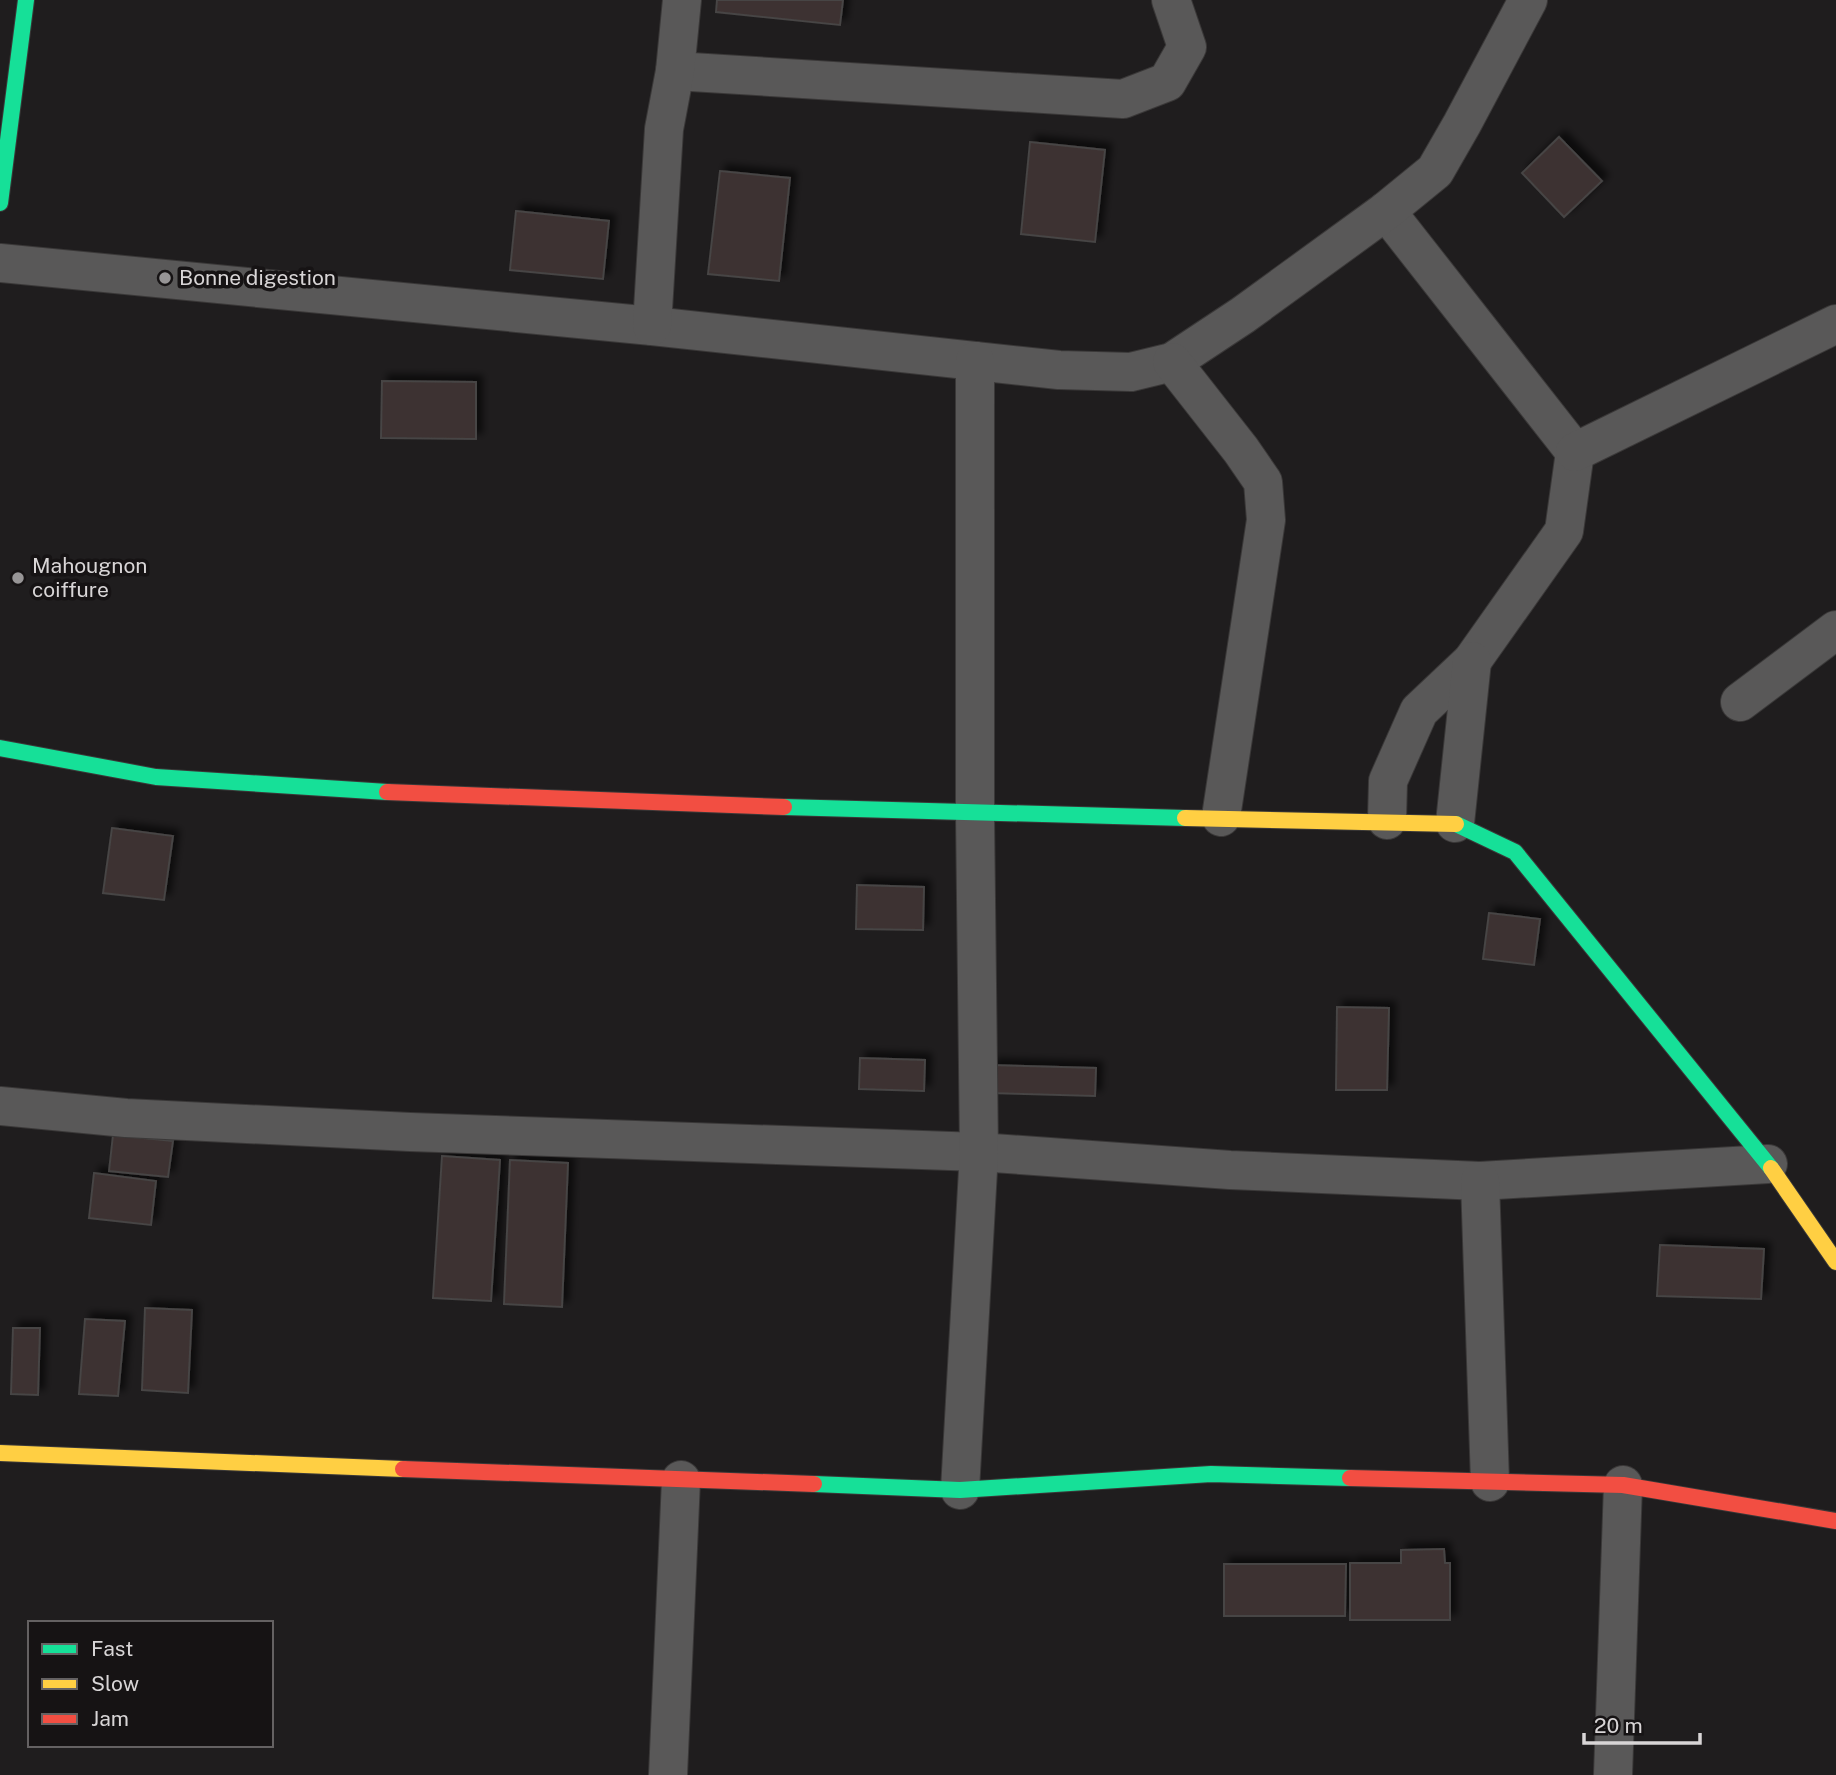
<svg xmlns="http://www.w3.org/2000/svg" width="1836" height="1775" viewBox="0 0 1836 1775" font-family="'Public Sans',sans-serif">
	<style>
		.building { fill: #3e3231; stroke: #464444; stroke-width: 2; filter: url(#shadow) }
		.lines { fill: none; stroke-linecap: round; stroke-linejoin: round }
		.street-casing { stroke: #3a3838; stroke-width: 40 }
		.fast-casing { stroke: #3a3838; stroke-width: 18 }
		.slow-casing { stroke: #3a3838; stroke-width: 18 }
		.jam-casing { stroke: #3a3838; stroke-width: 18 }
		.street { stroke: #595858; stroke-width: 38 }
		.fast { stroke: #16e098; stroke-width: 16 }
		.slow { stroke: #ffcf43; stroke-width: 16 }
		.jam { stroke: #f24e42; stroke-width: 16 }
		.poi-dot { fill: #979596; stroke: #161314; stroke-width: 2.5 }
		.labels { text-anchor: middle; stroke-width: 7; stroke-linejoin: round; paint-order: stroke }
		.poi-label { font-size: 21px; fill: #d8d5d6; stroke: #161314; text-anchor: start }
	</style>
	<defs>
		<filter id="shadow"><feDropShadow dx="6" dy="-6" stdDeviation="3.5" flood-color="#0009"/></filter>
	</defs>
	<rect width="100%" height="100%" fill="#1f1d1e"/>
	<g class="building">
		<path d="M717 0H843L840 25 716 12Z"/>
		<path d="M1559 137 1602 181 1564 217 1522 173Z"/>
		<path d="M1030 142 1105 150 1095 242 1021 234Z"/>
		<path d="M720 171 790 178 779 281 708 274Z"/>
		<path d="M516 211 609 221 603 279 510 270Z"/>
		<path d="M382 381 476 382V439L381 438Z"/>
		<path d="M112 828 173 836 164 900 103 893Z"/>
		<path d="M857 885 924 887 923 930 856 929Z"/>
		<path d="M1489 913 1540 919 1534 965 1483 959Z"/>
		<path d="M1337 1007 1389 1008 1387 1090H1336Z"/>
		<path d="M860 1058 925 1060 924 1091 859 1089Z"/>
		<path d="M991 1065 1096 1068 1095 1096 991 1093Z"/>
		<path d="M113 1135 173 1141 168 1177 109 1171Z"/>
		<path d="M442 1156 500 1160 491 1301 433 1298Z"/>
		<path d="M510 1160 568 1163 562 1307 504 1304Z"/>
		<path d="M94 1173 156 1181 151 1225 89 1218Z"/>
		<path d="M1660 1245 1764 1249 1761 1299 1657 1296Z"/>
		<path d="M145 1308 192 1310 188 1393 142 1390Z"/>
		<path d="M85 1319 125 1321 118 1396 79 1394Z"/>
		<path d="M13 1328H40L38 1395 11 1394Z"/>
		<path d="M1444 1549 1445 1563H1450V1620H1350V1563H1401V1550Z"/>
		<path d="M1224 1564H1346L1345 1616H1224Z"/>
	</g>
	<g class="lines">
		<defs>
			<g id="street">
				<path d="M675 71 1123 99 1167 82 1187 47 1171 0"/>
				<path d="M1386 211 1575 452 1564 531 1472 661 1419 711 1388 781 1387 820"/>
				<path d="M0 263 652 326 1059 370 1131 372 1172 362 1243 315 1386 211 1435 171 1462 124 1528 0"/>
				<path d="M652 326 664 129 675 71 682 0"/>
				<path d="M1172 362 1241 450 1263 482 1266 520 1221 817"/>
				<path d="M1575 452 1836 324"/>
				<path d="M1740 702 1836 630"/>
				<path d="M1455 823 1472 661"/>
				<path d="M0 1106 126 1118 410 1132 979 1152 1230 1170 1480 1181 1768 1164"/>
				<path d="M1480 1181 1490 1482"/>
				<path d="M960 1490 979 1152 975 814V361"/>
				<path d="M668 1775 681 1480"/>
				<path d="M1613 1775 1623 1485"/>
			</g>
			<g id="fast">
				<path d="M0 203 26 0"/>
				<path d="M0 748 156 777 387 792"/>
				<path d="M784 807 1185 818"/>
				<path d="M1456 824 1515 852 1771 1168"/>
				<path d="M814 1484 960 1490 1211 1474 1350 1478"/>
			</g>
			<g id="slow">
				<path d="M1185 818 1456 824"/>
				<path d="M1771 1168 1836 1262"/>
				<path d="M0 1453 403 1469"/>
			</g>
			<g id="jam">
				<path d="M387 792 784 807"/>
				<path d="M403 1469 814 1484"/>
				<path d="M1350 1478 1623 1485 1836 1521"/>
			</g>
		</defs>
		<use href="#street" class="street-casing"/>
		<use href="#fast" class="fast-casing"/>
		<use href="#slow" class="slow-casing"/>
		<use href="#jam" class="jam-casing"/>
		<use href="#street" class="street"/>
		<use href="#fast" class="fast"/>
		<use href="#slow" class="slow"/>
		<use href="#jam" class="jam"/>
	</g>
	<g class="poi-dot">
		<circle cx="165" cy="278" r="7"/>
		<circle cx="18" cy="578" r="7"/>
	</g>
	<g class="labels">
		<g class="poi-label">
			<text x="179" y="285">Bonne digestion</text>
			<text x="32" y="573">Mahougnon<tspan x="32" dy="24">coiffure</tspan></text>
		</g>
	</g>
	<rect x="28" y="1621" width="245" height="126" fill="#161314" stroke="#646162" stroke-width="2"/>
	<rect x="42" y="1644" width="35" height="10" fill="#16e098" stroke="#646162" stroke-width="2"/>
	<text x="91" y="1656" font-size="21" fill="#d8d5d6">Fast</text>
	<rect x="42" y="1679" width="35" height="10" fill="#ffcf43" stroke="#646162" stroke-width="2"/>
	<text x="91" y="1691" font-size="21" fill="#d8d5d6">Slow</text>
	<rect x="42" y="1714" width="35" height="10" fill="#f24e42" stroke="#646162" stroke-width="2"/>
	<text x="91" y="1726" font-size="21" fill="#d8d5d6">Jam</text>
	<path d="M1584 1733v10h116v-10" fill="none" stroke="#d8d5d6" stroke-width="3.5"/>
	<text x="1594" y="1733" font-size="21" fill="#d8d5d6" stroke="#161314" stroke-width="5" paint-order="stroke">20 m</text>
</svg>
